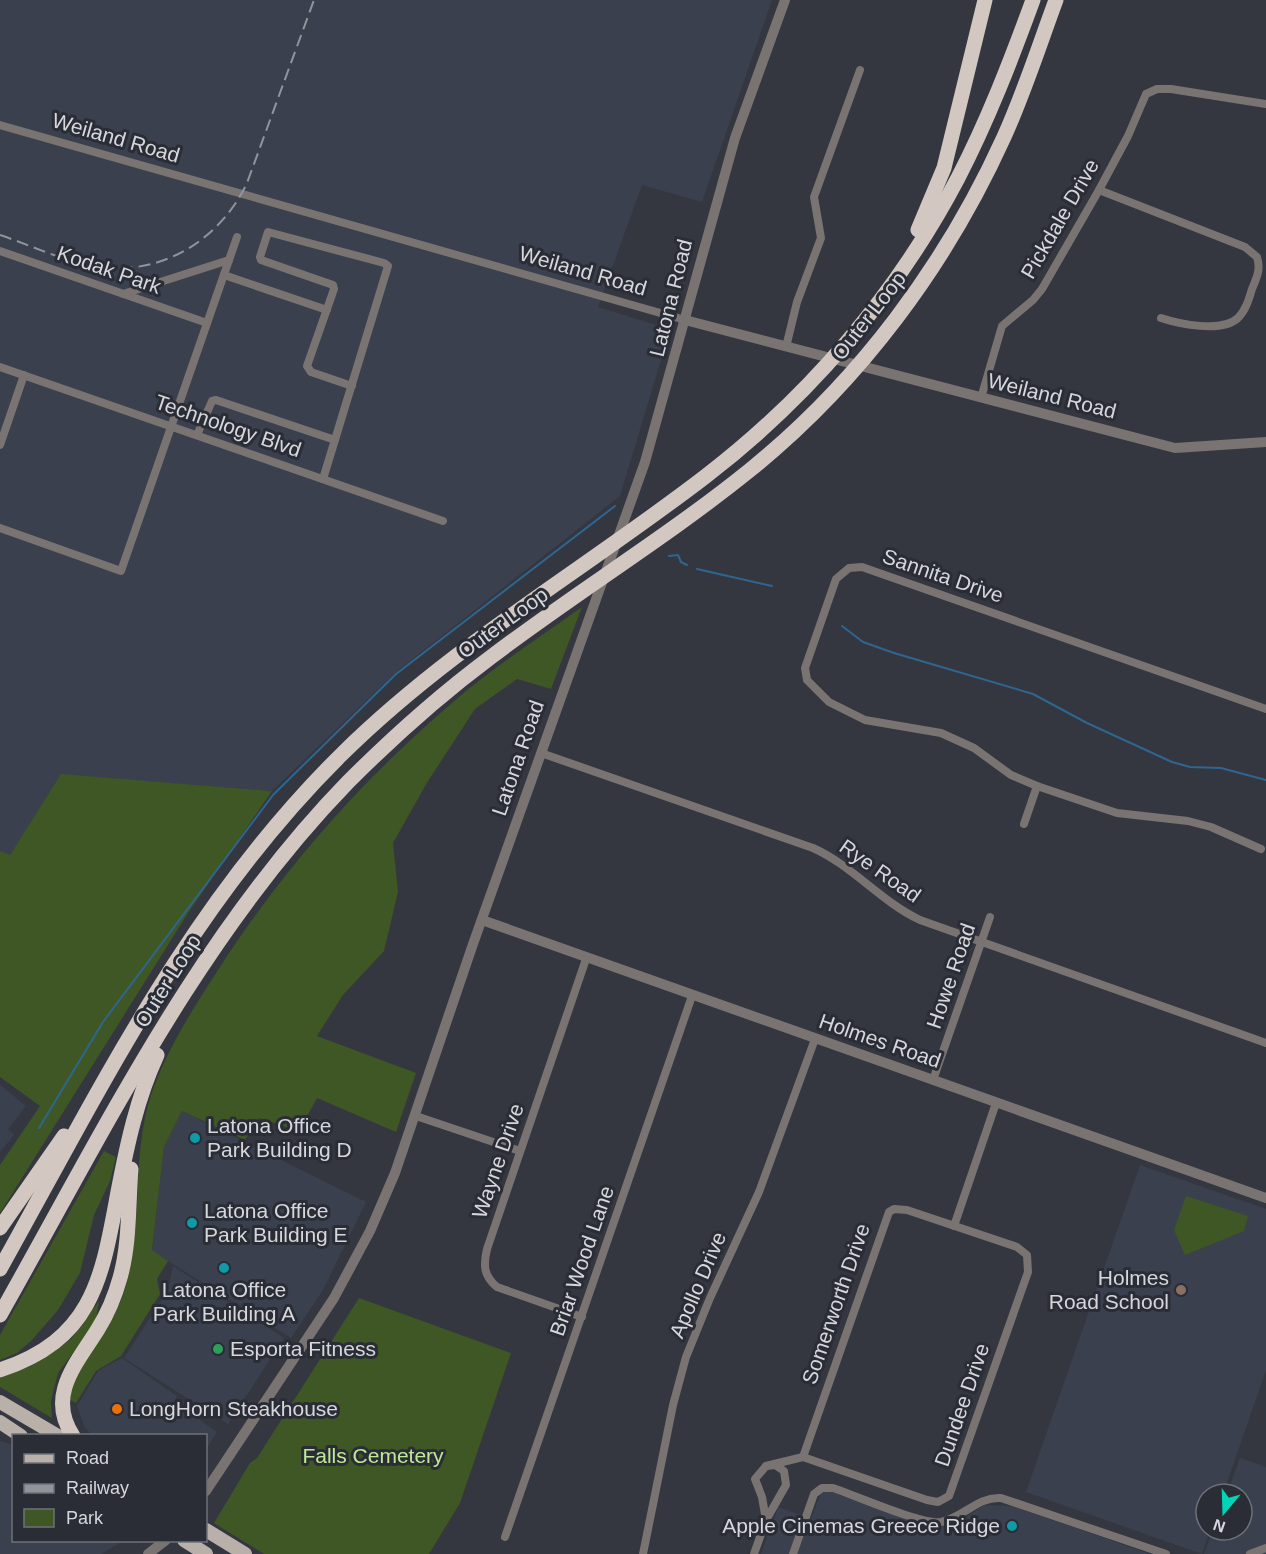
<svg xmlns="http://www.w3.org/2000/svg" width="1266" height="1554" viewBox="0 0 1266 1554" font-family="Arial,sans-serif">
	<style>
		.built { fill: #3a404e }
		.green { fill: #3f5625 }
		.lines { fill: none; stroke-linecap: round; stroke-linejoin: round }
		.stream { stroke: #2e6690; stroke-width: 2 }
		.minor { stroke: #797471; stroke-width: 8 }
		.tertiary { stroke: #797471; stroke-width: 10 }
		.primary { stroke: #b9b0aa; stroke-width: 14 }
		.motorway { stroke: #d3c8c1; stroke-width: 15 }
		.rail { stroke: #92949b; stroke-width: 2; stroke-dasharray: 12 6; stroke-linecap: butt }
		.culture-dot { fill: #0f9aa8; stroke: #2a2d35; stroke-width: 2 }
		.education-dot { fill: #8d6e63; stroke: #2a2d35; stroke-width: 2 }
		.leisure-dot { fill: #2e9e5b; stroke: #2a2d35; stroke-width: 2 }
		.food-dot { fill: #e8710a; stroke: #2a2d35; stroke-width: 2 }
		.labels { text-anchor: middle; stroke-width: 6; stroke-linejoin: round; paint-order: stroke }
		.street-label { font-size: 21px; fill: #d5d7dc; stroke: #2a2d35 }
		.poi-label { font-size: 21px; fill: #d5d7dc; stroke: #2a2d35; text-anchor: start }
		.park-label { font-size: 21px; fill: #bfe994; stroke: #2a2d35 }
	</style>
	<rect width="100%" height="100%" fill="#343740"/>
	<g class="built">
		<path d="M0 0H772L702 202 642 185 598 307 656 325 666 333 667 340 620 496 396 672 272 791 61 775 10 855 0 851Z"/>
		<path d="M0 1085 26 1106 8 1129 14 1135 0 1152Z"/>
		<path d="M182 1111 366 1202 323 1290 291 1338 152 1251 164 1147Z"/>
		<path d="M1140 1165 1266 1209V1370L1223 1494H1206V1530H1210L1202 1554 1026 1492Z"/>
		<path d="M173 1266 284 1338 228 1424 124 1358 168 1290Z"/>
		<path d="M122 1358 177 1396 174 1402 217 1432 206 1449V1436L93 1435 85 1428 77 1406 98 1371Z"/>
		<path d="M0 1441 13 1445 14 1540 123 1541 101 1554H0Z"/>
		<path d="M1240 1458 1266 1467V1554H1204L1213 1530H1242V1494H1227Z"/>
		<path d="M828 1491 939 1527 957 1523 984 1505 1012 1506 1150 1554H761L778 1507 811 1519 821 1493Z"/>
	</g>
	<g class="green">
		<path d="M582 607 551 689 517 679 475 709 428 781 393 843 398 892 384 951 343 995 317 1036 416 1073 396 1132 317 1098 299 1131 259 1118 245 1140 182 1111 164 1147 152 1250 168 1261 157 1279 160 1294 121 1356 96 1371 76 1403 67 1398C77 1359 110 1332 123 1295 145 1230 130 1160 151 1095 167 1049 192 1010 218 970 286 864 370 771 466 691 503 661 543 635 582 607Z"/>
		<path d="M61 774 272 791 188 913 0 1213V1165L40 1106 0 1077V851L10 855Z"/>
		<path d="M104 1151 116 1157 110 1181 94 1215 80 1273 58 1310 32 1340 17 1353 0 1360V1335Z"/>
		<path d="M1186 1196 1248 1216 1244 1231 1185 1255 1174 1230Z"/>
		<path d="M359 1298 511 1353 460 1503 429 1554H264L214 1523 250 1463 257 1458Z"/>
		<path d="M99 1301 96 1321 58 1373 51 1401 52 1418 0 1387V1378L33 1365 70 1340Z"/>
	</g>
	<g class="lines">
		<g class="stream">
			<path d="M669 556 678 555 681 562 687 565"/>
			<path d="M697 569 772 586"/>
			<path d="M842 626 863 642 894 653 1033 694 1087 723 1172 762 1190 767 1221 768 1266 780"/>
			<path d="M39 1128 103 1022 273 795 396 674 615 506"/>
		</g>
		<g class="minor">
			<path d="M0 125 685 320"/>
			<path d="M1099 190 1245 247 1257 257C1261 269 1257 277 1252 289 1249 299 1246 310 1238 318 1222 333 1179 324 1161 318"/>
			<path d="M0 251 207 323"/>
			<path d="M224 275 327 310"/>
			<path d="M123 294 229 260"/>
			<path d="M786 347 797 302 821 238 814 197 860 70"/>
			<path d="M0 367 443 521"/>
			<path d="M981 398 1002 326 1033 300 1042 289 1099 190 1128 136 1146 94 1157 89H1171L1266 104"/>
			<path d="M197 435 212 401 216 400 335 440"/>
			<path d="M0 445 24 375"/>
			<path d="M323 479 388 266 384 263 268 232 260 257 261 260 333 285 334 289 307 366 311 372 352 386"/>
			<path d="M0 528 121 571 237 237"/>
			<path d="M541 753 813 848C853 866 880 901 920 920L1266 1043"/>
			<path d="M1024 824 1037 786"/>
			<path d="M1261 849 1211 827 1188 821 1117 813 1037 786 1011 775 974 748 941 733 865 720 829 702 807 680 805 668 836 579 849 568 862 567 1266 709"/>
			<path d="M933 1080 990 917"/>
			<path d="M416 1116 520 1151"/>
			<path d="M954 1226 996 1103"/>
			<path d="M582 1317 497 1287C484 1276 483 1266 487 1249L586 959"/>
			<path d="M766 1466 803 1457 889 1212 894 1209 907 1210 1017 1247 1027 1255 1028 1272 949 1496 938 1502 927 1500 803 1457"/>
			<path d="M505 1537 692 996"/>
			<path d="M643 1554 673 1405 686 1357 710 1298 759 1192 815 1039"/>
			<path d="M754 1554 766 1520 786 1485 784 1471 775 1465 766 1466 755 1479 762 1497 766 1520"/>
			<path d="M793 1554 814 1494 822 1488H833C854 1495 922 1525 941 1522 963 1518 978 1496 1001 1498L1166 1554"/>
			<path d="M1250 1554 1266 1548"/>
		</g>
		<g class="tertiary">
			<path d="M685 320 1175 448 1266 442"/>
			<path d="M482 920 1266 1198"/>
			<path d="M206 1491 334 1298 370 1231 395 1173 473 944 645 462 735 138 785 0"/>
			<path d="M148 1554 166 1540"/>
		</g>
		<g class="primary">
			<path d="M0 1402 58 1436"/>
			<path d="M0 1422 21 1436"/>
			<path d="M206 1530 245 1554"/>
			<path d="M184 1540 206 1554"/>
		</g>
		<g class="motorway">
			<path d="M918 230 944 168 985 0"/>
			<path d="M0 1228 64 1136"/>
			<path d="M0 1269C102 1086 190 904 341 755 451 646 584 570 706 476 810 396 897 294 958 178 988 120 1011 60 1033 0"/>
			<path d="M0 1315C104 1131 199 935 348 782 393 737 440 695 491 657 575 593 667 537 750 470 859 382 946 265 1004 137 1024 93 1039 46 1056 0"/>
			<path d="M0 1370C94 1339 102 1277 118 1192 127 1145 137 1098 157 1055"/>
			<path d="M73 1436C46 1395 77 1363 98 1329 108 1313 115 1296 120 1278 130 1243 128 1205 131 1169"/>
		</g>
		<path class="rail" d="M0 235C30 245 61 260 92 266 158 278 219 242 247 183L314 0"/>
	</g>
	<g class="culture-dot">
		<circle cx="195" cy="1138" r="6"/>
		<circle cx="192" cy="1223" r="6"/>
		<circle cx="224" cy="1268" r="6"/>
		<circle cx="1012" cy="1526" r="6"/>
	</g>
	<circle class="education-dot" cx="1181" cy="1290" r="6"/>
	<circle class="leisure-dot" cx="218" cy="1349" r="6"/>
	<circle class="food-dot" cx="117" cy="1409" r="6"/>
	<g class="labels">
		<g class="street-label">
			<text transform="translate(116 138) rotate(16)" y="7">Weiland Road</text>
			<text transform="translate(1060 219) rotate(-60)" y="7">Pickdale Drive</text>
			<text transform="translate(109 270) rotate(19)" y="7">Kodak Park</text>
			<text transform="translate(583 271) rotate(16)" y="7">Weiland Road</text>
			<text transform="translate(671 298) rotate(-76)" y="7">Latona Road</text>
			<text transform="translate(869 316) rotate(-52)" y="7">Outer Loop</text>
			<text transform="translate(1052 396) rotate(14)" y="7">Weiland Road</text>
			<text transform="translate(228 426) rotate(19)" y="7">Technology Blvd</text>
			<text transform="translate(943 576) rotate(19)" y="7">Sannita Drive</text>
			<text transform="translate(503 623) rotate(-36)" y="7">Outer Loop</text>
			<text transform="translate(518 758) rotate(-71)" y="7">Latona Road</text>
			<text transform="translate(880 871) rotate(35)" y="7">Rye Road</text>
			<text transform="translate(951 976) rotate(-71)" y="7">Howe Road</text>
			<text transform="translate(168 981) rotate(-58)" y="7">Outer Loop</text>
			<text transform="translate(880 1041) rotate(19)" y="7">Holmes Road</text>
			<text transform="translate(498 1161) rotate(-71)" y="7">Wayne Drive</text>
			<text transform="translate(582 1261) rotate(-71)" y="7">Briar Wood Lane</text>
			<text transform="translate(698 1285) rotate(-67)" y="7">Apollo Drive</text>
			<text transform="translate(836 1304) rotate(-71)" y="7">Somerworth Drive</text>
			<text transform="translate(962 1405) rotate(-71)" y="7">Dundee Drive</text>
		</g>
		<g class="poi-label">
			<text x="207" y="1133">Latona Office<tspan x="207" dy="24">Park Building D</tspan></text>
			<text x="204" y="1218">Latona Office<tspan x="204" dy="24">Park Building E</tspan></text>
			<text x="1169" y="1285" text-anchor="end">Holmes<tspan x="1169" dy="24">Road School</tspan></text>
			<text x="224" y="1297" text-anchor="middle">Latona Office<tspan x="224" dy="24">Park Building A</tspan></text>
			<text x="230" y="1356">Esporta Fitness</text>
			<text x="129" y="1416">LongHorn Steakhouse</text>
			<text x="1000" y="1533" text-anchor="end">Apple Cinemas Greece Ridge</text>
		</g>
		<g class="park-label">
			<text x="373" y="1463">Falls Cemetery</text>
		</g>
	</g>
	<rect x="12" y="1434" width="195" height="108" fill="#2a2d35" stroke="#6e7178" stroke-width="1.5"/>
	<rect x="24" y="1454" width="30" height="9" fill="#b9b0aa" stroke="#6e7178" stroke-width="1.5"/>
	<text x="66" y="1464" font-size="18" fill="#d5d7dc">Road</text>
	<rect x="24" y="1484" width="30" height="9" fill="#92949b" stroke="#6e7178" stroke-width="1.5"/>
	<text x="66" y="1494" font-size="18" fill="#d5d7dc">Railway</text>
	<rect x="24" y="1509" width="30" height="18" fill="#3f5625" stroke="#6e7178" stroke-width="1.5"/>
	<text x="66" y="1524" font-size="18" fill="#d5d7dc">Park</text>
	<g transform="translate(1224 1512) rotate(199)"><circle r="28" fill="#2a2d35" stroke="#6e7178" stroke-width="1.5"/>
	<path d="M0-4.5L10 22L0 15L-10 22Z" fill="#00d5b7"/>
	<text y="-9" font-size="16" font-weight="bold" text-anchor="middle" fill="#d5d7dc">N</text>
	</g>
</svg>
